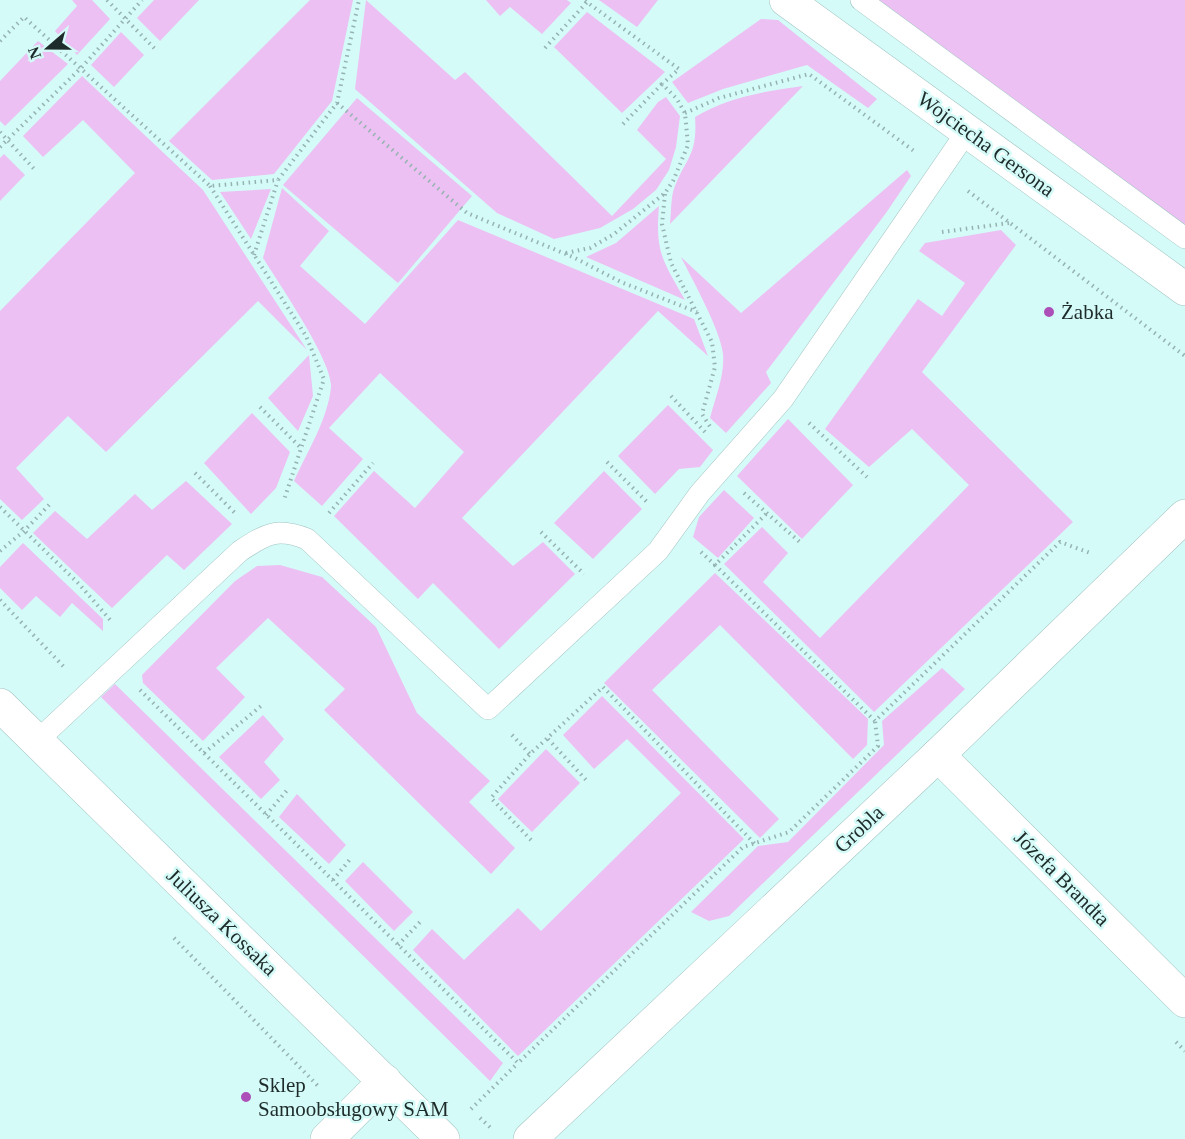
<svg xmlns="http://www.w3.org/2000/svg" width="1185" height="1139" viewBox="0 0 1185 1139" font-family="Georgia,serif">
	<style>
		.green { fill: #ecc0f2 }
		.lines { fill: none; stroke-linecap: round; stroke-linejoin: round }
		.service-casing { stroke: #a0c4c2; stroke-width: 22 }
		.minor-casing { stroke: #a0c4c2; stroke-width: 34 }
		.path { stroke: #95b3b1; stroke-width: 4; stroke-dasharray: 1.5 4.5; stroke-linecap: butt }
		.service { stroke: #fff; stroke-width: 21 }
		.minor { stroke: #fff; stroke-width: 33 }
		.poi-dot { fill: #ac4fb8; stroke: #d5fbf8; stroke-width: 2 }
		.labels { text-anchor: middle; stroke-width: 5; stroke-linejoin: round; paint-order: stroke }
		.street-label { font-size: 21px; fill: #1d2b2a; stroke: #d5fbf8 }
		.poi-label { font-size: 21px; fill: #1d2b2a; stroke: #d5fbf8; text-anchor: start }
	</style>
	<rect width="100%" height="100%" fill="#d5fbf8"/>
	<g class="green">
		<path d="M72 0H92L110 19 77 55 55 31 77 6Z"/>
		<path d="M154 0H199L160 41 137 18Z"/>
		<path d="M310 0H353L332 101 274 174 212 180 169 141Z"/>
		<path d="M366 0 455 80 465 72 612 216 666 159 637 130 658 102 666 97 680 116 676 147 669 170 656 190 633 209 600 228 554 239 497 213 355 89Z"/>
		<path d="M486 0H567L571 3 542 34 510 7 500 16Z"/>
		<path d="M599 0H658L637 27Z"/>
		<path d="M852 0H1185V244Z"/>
		<path d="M587 12 665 72 622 113 554 47Z"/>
		<path d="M761 19 778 20 877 99 868 108 807 65 723 89 688 103 672 82Z"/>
		<path d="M121 32 144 55 114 87 91 65Z"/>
		<path d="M38 41 68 64 5 126 0 121V81Z"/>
		<path d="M82 76 203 190 307 350 258 301 106 452 68 416 16 468 44 499 22 520 0 499V311L135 173 83 120 43 157 23 136Z"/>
		<path d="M803 86 670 224C671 214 671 201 673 192 684 158 698 158 695 117 728 97 766 91 803 86Z"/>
		<path d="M357 98 472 196 398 283 283 185Z"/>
		<path d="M4 154 25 175 0 201V158Z"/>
		<path d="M907 170 911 176 886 213 766 372 771 383 726 433 710 418C715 398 725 375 723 354 721 331 692 279 681 257L741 313Z"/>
		<path d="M282 188 329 231 300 266 365 324 458 220 694 319 708 356 658 311 462 518 513 566 543 542 575 574 499 649 433 583 418 599 334 516 374 471 415 508 464 452 380 373 329 428 363 459 322 506 294 481C307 452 328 419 331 387 333 362 278 282 263 258Z"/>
		<path d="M271 189 251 239 220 192Z"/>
		<path d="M659 206C655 253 663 261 685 300L586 257 616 243Z"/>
		<path d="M1001 230 1016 245 922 372 1073 522 874 712 724 564 762 527 788 553 763 582 820 638 969 485 912 429 869 467 825 429 918 299 942 316 965 283 919 251 925 243Z"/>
		<path d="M309 355 313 396 298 431 268 398Z"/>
		<path d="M668 405 713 450 700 467 679 469 655 494 618 456Z"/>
		<path d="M252 413 290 452 276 488 251 514 204 463Z"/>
		<path d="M788 419 853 485 802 539 737 476Z"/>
		<path d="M604 471 642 509 593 559 554 523Z"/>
		<path d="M186 481 232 524 184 570 167 555 112 608 33 533 55 511 87 539 135 494 152 510Z"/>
		<path d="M724 490 754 518 718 558 693 537 699 517Z"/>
		<path d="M23 543 103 619V631L72 603 60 617 36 596 22 610 0 588V567Z"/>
		<path d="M280 565 322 577 376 627 417 713 490 781 469 802 515 848 491 874 324 710 345 689 268 618 216 668 245 697 203 741 143 683 142 675 235 581 257 566Z"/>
		<path d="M715 573 868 719 867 745 853 759 720 625 652 690 779 819 760 838 604 683Z"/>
		<path d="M942 668 965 689 729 916 709 921 691 912 758 846 788 842 884 745 882 721Z"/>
		<path d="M115 684 503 1063 490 1081 101 697Z"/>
		<path d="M602 696 744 839 518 1056 413 950 432 929 464 960 518 908 541 931 681 793 627 739 594 769 563 735Z"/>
		<path d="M263 715 284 739 264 762 280 780 261 799 219 757Z"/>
		<path d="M546 749 580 783 532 832 498 799Z"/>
		<path d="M297 794 346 845 329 864 279 817Z"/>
		<path d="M363 862 413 912 394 931 345 881Z"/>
	</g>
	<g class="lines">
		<defs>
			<g id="service">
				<path d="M861 0 1185 238"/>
				<path d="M37 741 240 551C266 534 277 527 307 539L488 709 658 551 700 493 783 399 968 130"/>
			</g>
			<g id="minor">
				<path d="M786 0 1185 289"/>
				<path d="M0 705 443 1139"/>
				<path d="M938 755 1185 1001"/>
				<path d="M327 1139 385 1081"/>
				<path d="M530 1139 938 755 1185 516"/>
			</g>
		</defs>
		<use href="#service" class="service-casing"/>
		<use href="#minor" class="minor-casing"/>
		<g class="path">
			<path d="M107 0 157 51"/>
			<path d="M0 41 24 17 210 186 278 180 337 103 359 0"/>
			<path d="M545 48 589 0"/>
			<path d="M337 103 467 213 573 257 621 282 697 312"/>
			<path d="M685 113 719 98 809 74 914 151"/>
			<path d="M623 124 662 84"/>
			<path d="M0 132 36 171"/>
			<path d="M0 147 82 67 142 0"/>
			<path d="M210 186 306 336 324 379 284 500"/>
			<path d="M968 191 1185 356"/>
			<path d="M665 194 662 224 671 263 712 342 715 367 702 414 711 428"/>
			<path d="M942 232 1009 223"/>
			<path d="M566 253 590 248 614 234 665 193 673 181 688 145 685 113 677 99 662 84 679 69 584 0"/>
			<path d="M254 255 278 180"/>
			<path d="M671 396 706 433"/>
			<path d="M260 407 301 448"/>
			<path d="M809 423 867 477"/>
			<path d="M607 462 649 504"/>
			<path d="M195 473 236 514"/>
			<path d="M744 493 802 544"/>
			<path d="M0 507 79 584 112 622"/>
			<path d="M329 513 373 463"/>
			<path d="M766 514 715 565 875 721 1060 542 1090 553"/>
			<path d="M541 532 584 574"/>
			<path d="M0 551 24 531 50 504"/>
			<path d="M701 552 715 565"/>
			<path d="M0 600 64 667"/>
			<path d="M140 690 518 1063 743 847 789 832 878 746 875 721"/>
			<path d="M512 735 530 754"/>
			<path d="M548 739 588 782"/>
			<path d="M204 753 261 706"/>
			<path d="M266 815 289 788"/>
			<path d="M531 840 491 798 530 754 603 687 755 844"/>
			<path d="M333 880 352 857"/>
			<path d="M174 938 319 1087"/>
			<path d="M398 945 421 921"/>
			<path d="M1176 1042 1185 1051"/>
			<path d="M471 1109 518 1063"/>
			<path d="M480 1118 492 1129"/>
		</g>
		<use href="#service" class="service"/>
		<use href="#minor" class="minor"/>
	</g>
	<g class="poi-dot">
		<circle cx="1049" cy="312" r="6"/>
		<circle cx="246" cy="1097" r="6"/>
	</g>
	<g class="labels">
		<g class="street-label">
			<text transform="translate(986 144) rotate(36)" y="7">Wojciecha Gersona</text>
			<text transform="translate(859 829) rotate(-43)" y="7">Grobla</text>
			<text transform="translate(1062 878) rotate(45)" y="7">Józefa Brandta</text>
			<text transform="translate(222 922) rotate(44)" y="7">Juliusza Kossaka</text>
		</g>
		<g class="poi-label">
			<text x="1061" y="319">Żabka</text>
			<text x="258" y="1092">Sklep<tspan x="258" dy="24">Samoobsługowy SAM</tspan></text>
		</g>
	</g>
	<g transform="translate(48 48) rotate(250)" stroke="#d5fbf8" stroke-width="4.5" paint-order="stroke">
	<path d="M0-4.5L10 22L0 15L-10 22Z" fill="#1d2b2a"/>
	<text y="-9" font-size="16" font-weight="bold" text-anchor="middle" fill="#1d2b2a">N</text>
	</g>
</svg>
